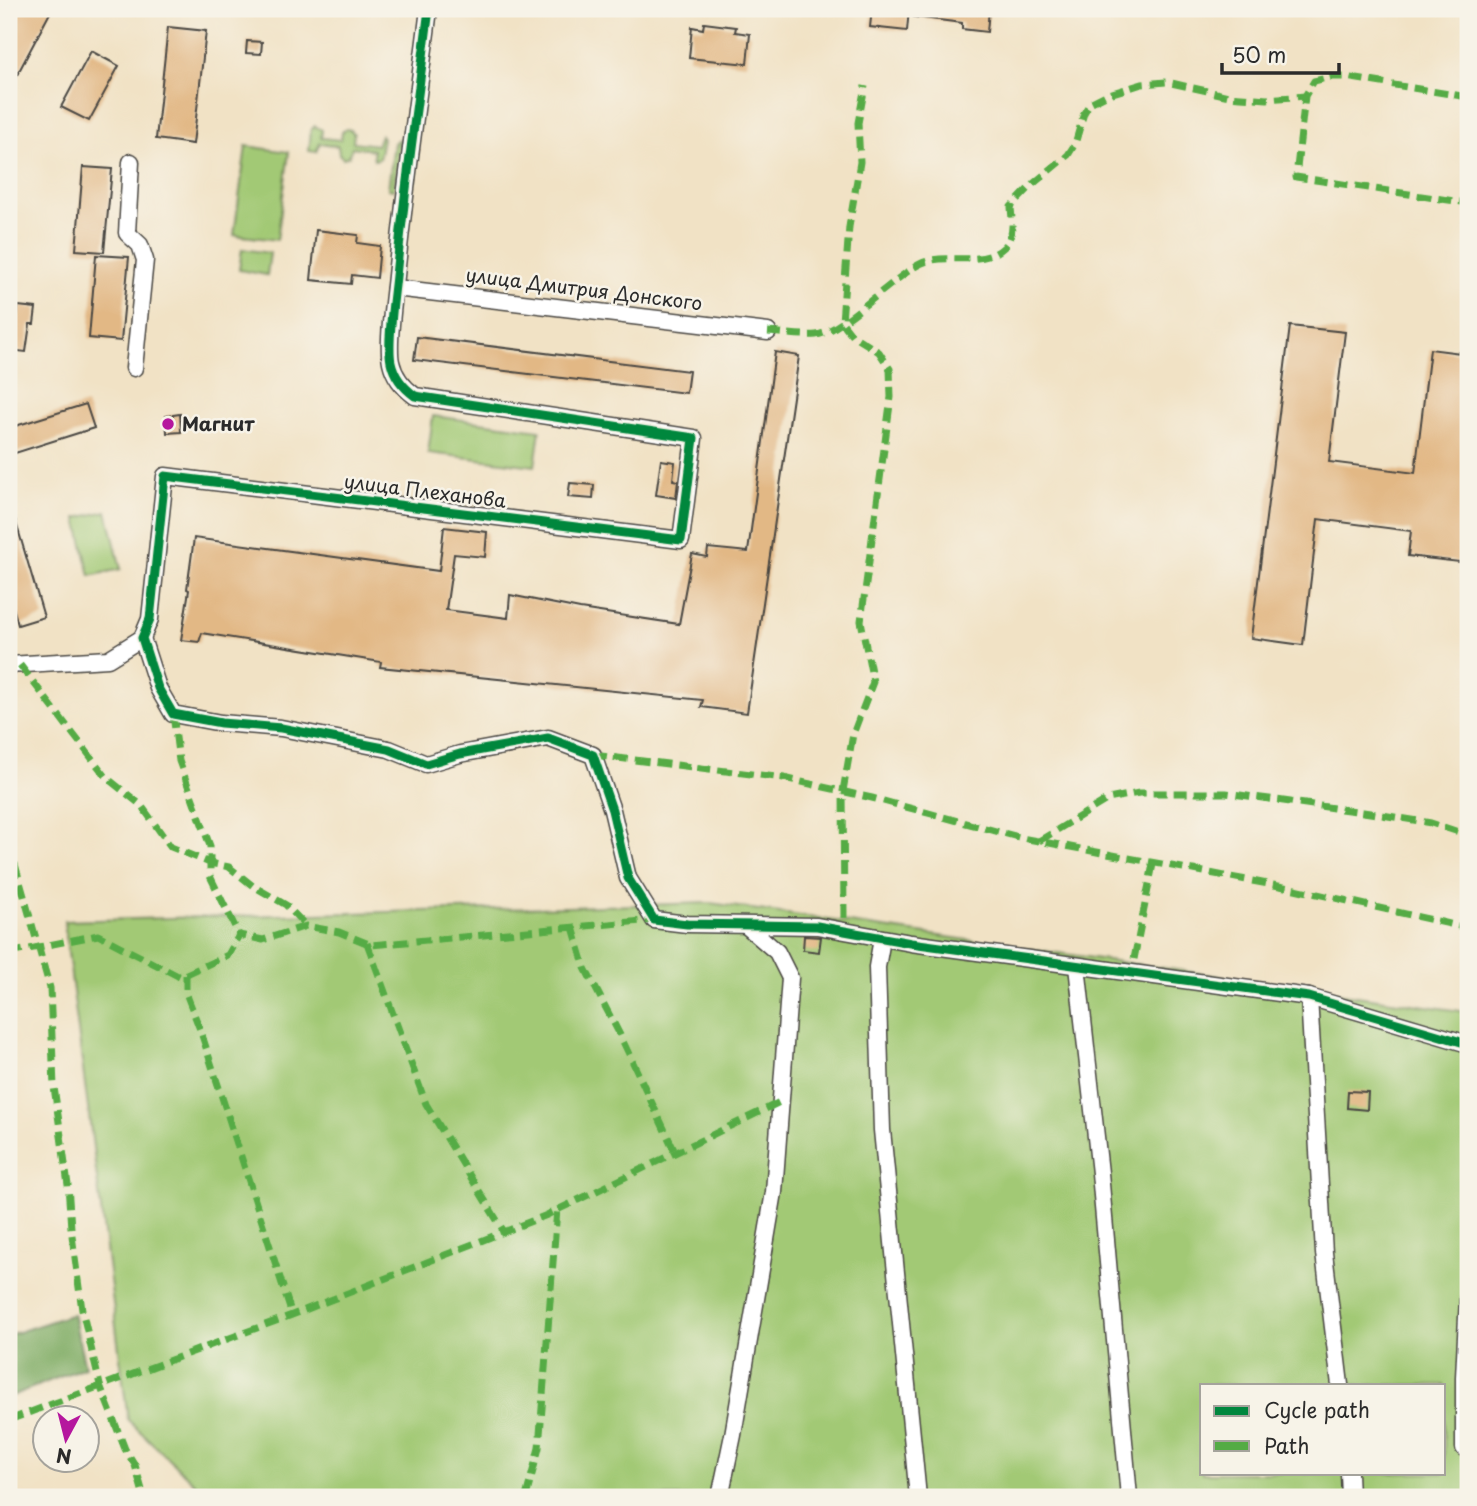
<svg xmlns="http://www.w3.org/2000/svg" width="1477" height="1506" viewBox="0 0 1477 1506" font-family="'Playpen Sans',sans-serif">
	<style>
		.green { fill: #a2c974; stroke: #667a50; stroke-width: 2; fill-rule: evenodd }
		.forest { fill: #81ad66; stroke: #566c48; stroke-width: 2 }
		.building { fill: #e2b885 }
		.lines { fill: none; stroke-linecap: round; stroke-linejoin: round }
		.street-casing { stroke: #494642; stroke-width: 19 }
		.street { stroke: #fff; stroke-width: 16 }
		.quiet { stroke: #54ab44; stroke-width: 7; stroke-dasharray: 14 7; stroke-linecap: butt }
		.cycleway-casing { stroke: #f7f3e8; stroke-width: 13 }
		.cycleway { stroke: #00873e; stroke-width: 9 }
		.poi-dot { fill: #b5179e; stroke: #f7f3e8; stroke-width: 2.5 }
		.labels { text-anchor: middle; stroke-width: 5; stroke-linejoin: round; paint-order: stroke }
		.street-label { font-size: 19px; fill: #2b2b2b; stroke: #f7f3e8 }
		.poi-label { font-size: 19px; font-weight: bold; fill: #2b2b2b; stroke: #f7f3e8; text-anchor: start }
	</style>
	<rect width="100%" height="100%" fill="#f7f3e8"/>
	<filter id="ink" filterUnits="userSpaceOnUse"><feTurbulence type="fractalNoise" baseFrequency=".0143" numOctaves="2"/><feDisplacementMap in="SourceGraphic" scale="14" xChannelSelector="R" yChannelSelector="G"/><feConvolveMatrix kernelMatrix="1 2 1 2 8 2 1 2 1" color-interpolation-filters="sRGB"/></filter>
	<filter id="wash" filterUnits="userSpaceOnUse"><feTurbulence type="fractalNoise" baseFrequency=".00686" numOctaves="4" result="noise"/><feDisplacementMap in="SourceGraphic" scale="28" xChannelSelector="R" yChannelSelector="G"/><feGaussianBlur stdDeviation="1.57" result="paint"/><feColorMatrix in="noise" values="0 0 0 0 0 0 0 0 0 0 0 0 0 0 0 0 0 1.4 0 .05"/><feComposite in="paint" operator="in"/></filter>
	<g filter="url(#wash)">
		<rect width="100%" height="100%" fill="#f1e2c5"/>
		<g class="green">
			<path d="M315 126 322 130 321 138 341 140 342 132 346 129 351 130 354 134 353 142 377 145 381 135 383 138 379 159 374 160 373 150 352 147 349 156 343 158 339 154 338 146 320 143 316 152 309 151 311 130Z"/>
			<path d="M397 140H400L394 190 388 189 394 143Z"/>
			<path d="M246 146 289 152 277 240 234 235Z"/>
			<path d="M242 249 270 253 267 275 239 270Z"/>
			<path d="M433 416 540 430 535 466 428 453Z"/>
			<path d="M107 511 121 569 90 576 77 518Z"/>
			<path d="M710 903 1468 1012V1497H209L128 1420 64 921ZM1202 1385H1444V1473H1202Z"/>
		</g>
		<path class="forest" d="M73 1314 85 1367 9 1397V1335Z"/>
		<g id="blocks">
			<g class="building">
				<path d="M16 9H52L9 90V23Z"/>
				<path d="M872 9H909L907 31 870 27Z"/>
				<path d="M915 9H989L987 32 962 29V23L914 17Z"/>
				<path d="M704 23 736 27 735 32 750 34 747 64 689 58 692 27 703 29Z"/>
				<path d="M168 27 206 31 193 144 156 139Z"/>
				<path d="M247 41 262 42 261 54 246 53Z"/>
				<path d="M91 51 119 66 89 121 61 107Z"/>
				<path d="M83 167 112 169 104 252 76 250Z"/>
				<path d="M316 230 358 235 357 243 380 246 377 278 352 275 351 284 311 280Z"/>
				<path d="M96 255 129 257 121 341 89 338Z"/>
				<path d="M18 306 36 308 34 324H30L26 352 9 350 11 336 15 337Z"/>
				<path d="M1290 326 1345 332 1329 462 1415 473 1430 349 1468 354V563L1408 556 1411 531 1318 519 1303 645 1251 638Z"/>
				<path d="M417 337 689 371 686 393 414 360Z"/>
				<path d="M775 352 799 356 747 713 701 707 703 700 380 667 381 662 202 633 199 642 181 640 189 590 187 589 194 538 439 571 444 527 487 532 485 557 454 554 446 610 508 618 510 595 580 609 679 624 692 554 707 557 708 548 748 552Z"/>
				<path d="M86 404 94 428 9 455V428Z"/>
				<path d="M180 414 181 432 167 433 166 416Z"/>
				<path d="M661 460 675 462 673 480 678 481 676 498 656 495Z"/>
				<path d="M570 483 594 485 593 499 568 497Z"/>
				<path d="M9 509H12L44 617 18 625 9 592Z"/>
				<path d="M804 936 821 937 819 952 803 950Z"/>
				<path d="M1348 1091 1368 1092 1367 1110 1347 1108Z"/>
			</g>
		</g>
	</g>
	<g filter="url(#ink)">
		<use href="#blocks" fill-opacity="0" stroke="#494642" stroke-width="2"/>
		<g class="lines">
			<defs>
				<g id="street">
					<path d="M131 162 127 233 140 245 145 260 134 368"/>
					<path d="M395 288 768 332"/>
					<path d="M142 638 158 688 173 714 221 723 281 728 389 749 426 764 460 754 548 738 593 755 612 810 628 878 654 920 687 924 817 926 911 943 1309 997 1468 1044"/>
					<path d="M142 638 150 619 165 476 681 540 694 438 415 396C404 388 394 376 391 362 387 343 394 297 396 276 405 187 418 98 429 9"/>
					<path d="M9 665 108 659 142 638"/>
					<path d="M882 939 877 967 882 1130 918 1497"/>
					<path d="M1077 966 1100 1173 1129 1497"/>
					<path d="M1309 997 1324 1253 1340 1385"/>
					<path d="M1464 1448V1377L1468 1297"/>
					<path d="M1349 1473 1350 1497"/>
					<path d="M720 1497 733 1435 774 1192 790 978 777 952 748 927"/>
				</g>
			</defs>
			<use href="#street" class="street-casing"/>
			<use href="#street" class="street"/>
			<g class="quiet">
				<path d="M1468 97 1345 77H1331L1314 81 1305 96 1296 177 1468 203"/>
				<path d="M768 332C784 333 801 336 816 335 840 333 894 276 922 263 947 252 982 268 1004 247 1015 236 1012 221 1011 207L1033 184 1068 155 1075 144 1084 113 1090 103 1106 95 1142 84 1167 82 1229 96 1267 99 1305 96"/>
				<path d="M20 665 107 778 141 805 171 847 210 863 229 867 253 886 286 905 306 926"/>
				<path d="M173 714 179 761 210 846V876L239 935"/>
				<path d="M593 755 784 778 872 798 1022 838 1295 889 1468 928"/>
				<path d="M1039 841 1108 799 1139 793H1226L1370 813 1431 823 1468 835"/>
				<path d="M9 843 50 988 54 1087 68 1185 71 1228 82 1310 100 1385 125 1449 135 1465 144 1497"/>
				<path d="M844 918 843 791 853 734 873 682 861 621 891 397 890 369 879 352 852 335 842 322 849 227 860 162 858 123 865 86"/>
				<path d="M573 927 585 968 620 1035 675 1152"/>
				<path d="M367 943 426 1104 503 1230"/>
				<path d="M9 953 98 935 180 977 228 955 239 935 263 940 306 926 339 932 371 945 654 920"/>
				<path d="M1134 959 1153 864"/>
				<path d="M186 975V993L201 1032 292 1315"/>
				<path d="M9 1420 292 1315 547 1215 782 1101"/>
				<path d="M526 1497 539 1448 557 1209"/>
			</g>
			<defs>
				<path id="cycleway" d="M429 9C418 98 405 187 396 276 394 297 387 343 391 362 394 376 404 388 415 396L694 438 681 540 165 476 150 619 142 638 158 688 173 714 221 723 281 728 389 749 426 764 460 754 548 738 593 755 612 810 628 878 654 920 687 924 817 926 911 943 1309 997 1468 1044"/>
			</defs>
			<use href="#cycleway" class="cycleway-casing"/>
			<use href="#cycleway" class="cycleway"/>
		</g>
	</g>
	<circle class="poi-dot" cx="168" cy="424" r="7"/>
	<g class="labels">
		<g class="street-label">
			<text transform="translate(584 289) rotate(7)" y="7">улица Дмитрия Донского</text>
			<text transform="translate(425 491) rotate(7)" y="7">улица Плеханова</text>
		</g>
		<g class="poi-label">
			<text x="182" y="431">Магнит</text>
		</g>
	</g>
	<rect width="1477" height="1506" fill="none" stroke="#f7f3e8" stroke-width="35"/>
	<rect x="1200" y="1384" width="245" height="91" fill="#f7f3e8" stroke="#a5a39c" stroke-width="2"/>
	<rect x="1214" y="1406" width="35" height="10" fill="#00873e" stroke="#a5a39c" stroke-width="2"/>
	<text x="1264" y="1418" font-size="21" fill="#2b2b2b">Cycle path</text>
	<rect x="1214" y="1441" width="35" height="10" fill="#54ab44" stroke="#a5a39c" stroke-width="2"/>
	<text x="1264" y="1454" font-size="21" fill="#2b2b2b">Path</text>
	<g transform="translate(66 1439) rotate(187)"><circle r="33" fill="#f7f3e8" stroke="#a5a39c" stroke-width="2"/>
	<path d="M0-5L12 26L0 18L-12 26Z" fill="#b5179e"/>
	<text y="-10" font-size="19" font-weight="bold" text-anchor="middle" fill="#2b2b2b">N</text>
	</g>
	<path d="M1222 63v10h117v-10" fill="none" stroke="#2b2b2b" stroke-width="3.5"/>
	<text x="1232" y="63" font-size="21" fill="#2b2b2b" stroke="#f7f3e8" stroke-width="5" paint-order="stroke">50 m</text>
</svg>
